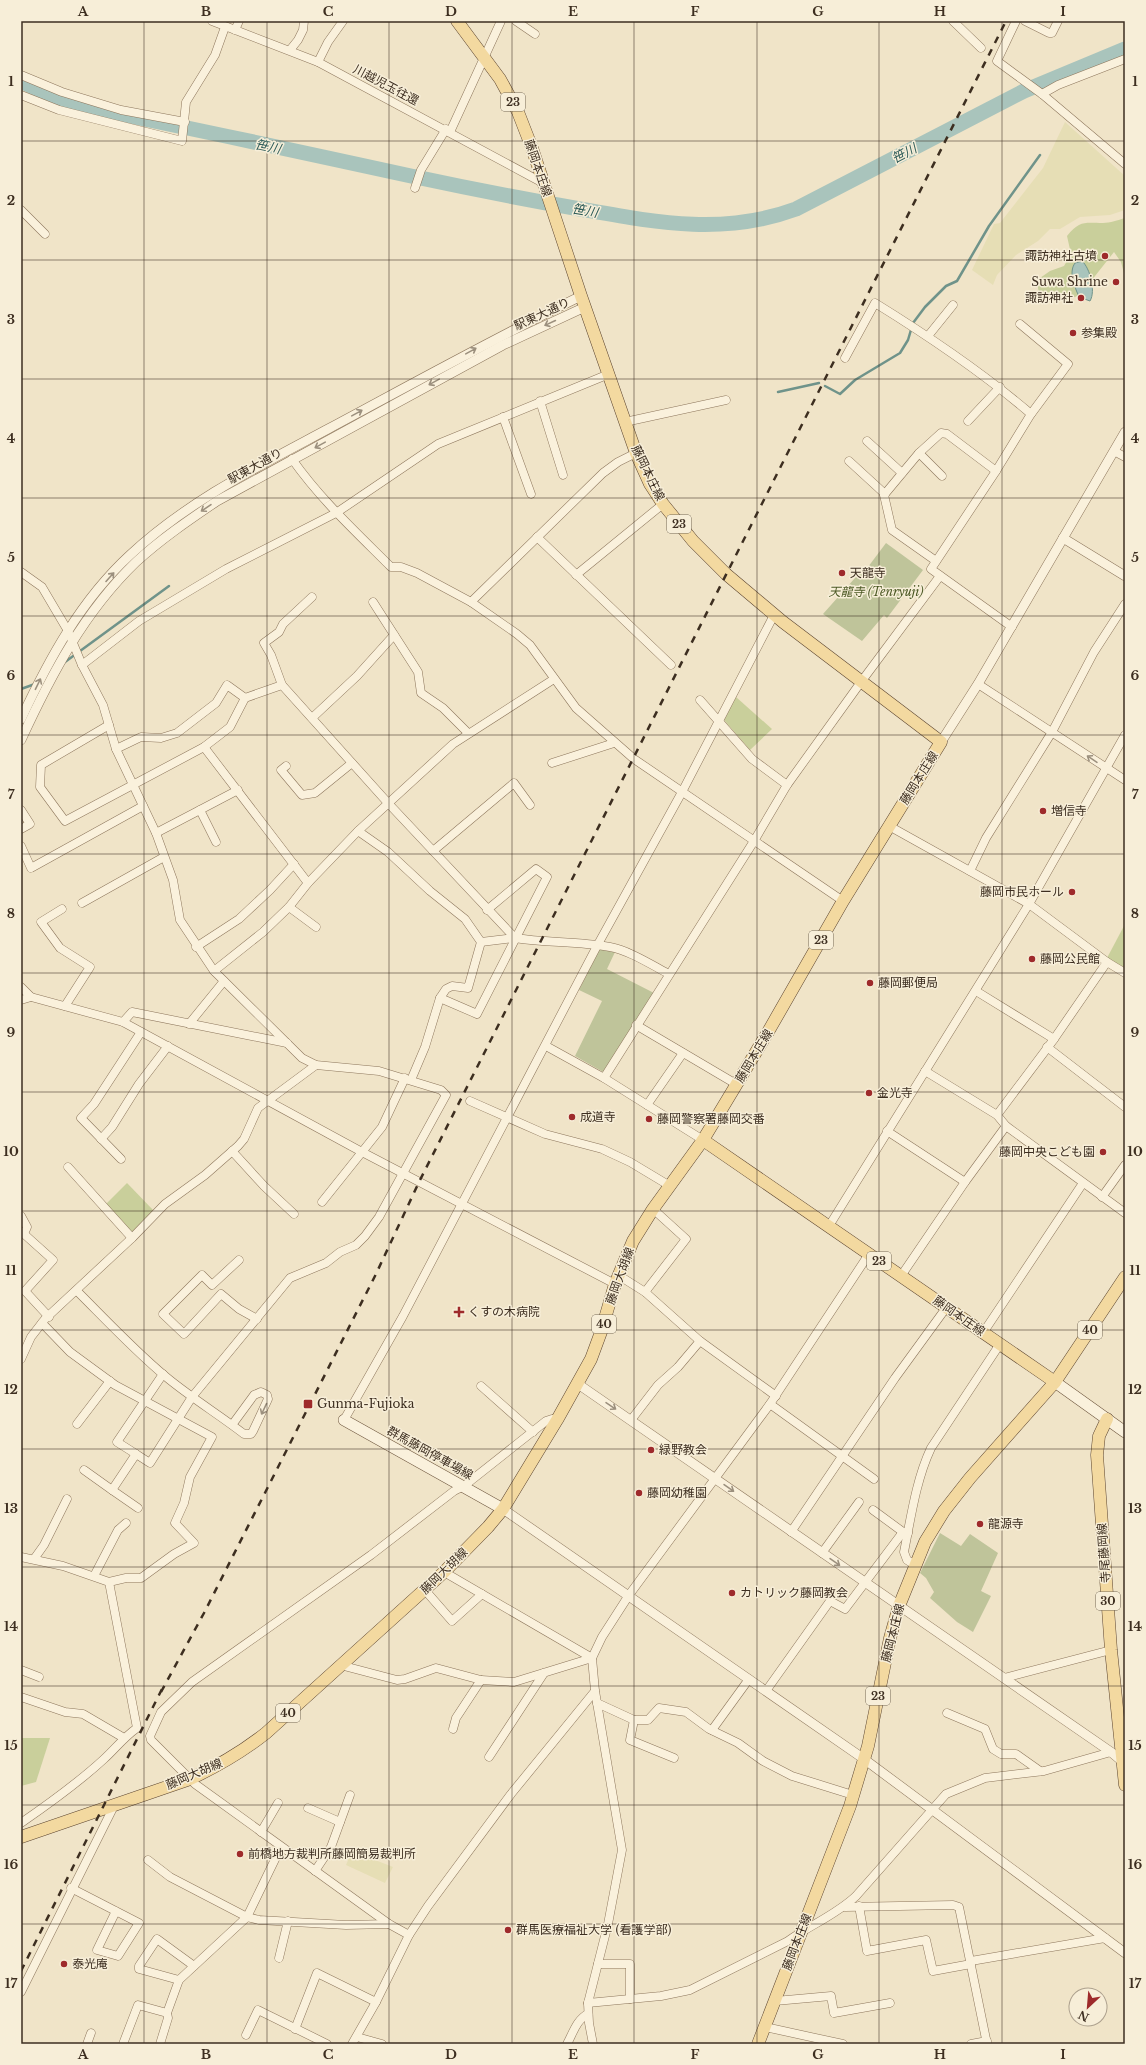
<svg xmlns="http://www.w3.org/2000/svg" width="1146" height="2065" viewBox="0 0 1146 2065" font-family="'Libre Baskerville','Noto Sans JP',serif">
	<style>
		.farmland { fill: #e6deb5 }
		.green { fill: #c9cf9b }
		.cemetery { fill: #bfc49a }
		.water { fill: #a9c4bc; stroke: #6f938a }
		.lines { fill: none; stroke-linecap: round; stroke-linejoin: round }
		.stream { stroke: #6f938a; stroke-width: 2.5 }
		.river { stroke: #a9c4bc; stroke-width: 15 }
		.minor-casing { stroke: #8d765c; stroke-width: 9 }
		.tertiary-casing { stroke: #8d765c; stroke-width: 10 }
		.secondary-casing { stroke: #6f573f; stroke-width: 12 }
		.primary-casing { stroke: #5b4430; stroke-width: 13 }
		.minor { stroke: #faf1dc; stroke-width: 8 }
		.tertiary { stroke: #faf1dc; stroke-width: 9 }
		.secondary { stroke: #faf1dc; stroke-width: 11 }
		.primary { stroke: #f3d9a0; stroke-width: 12 }
		.rail { stroke: #3d2e20; stroke-width: 2.5; stroke-dasharray: 7 7; stroke-linecap: butt }
		.oneway { stroke: #9c907e }
		.grid { fill: none; stroke: #3d2e20; stroke-width: 1; stroke-opacity: 0.55 }
		.poi-dot { fill: #9e2a2b; stroke: #f7eed8; stroke-width: 1.5 }
		.labels { text-anchor: middle; stroke-width: 3; stroke-linejoin: round; paint-order: stroke }
		.shield { fill: #f7eed8; stroke: #756857; stroke-width: 1 }
		.shield-label { font-size: 11px; font-weight: bold; fill: #3d2e20 }
		.street-label { font-size: 12px; fill: #3d2e20; stroke: #f7eed8 }
		.poi-label { font-size: 12px; fill: #3d2e20; stroke: #f7eed8; text-anchor: start }
		.park-label { font-size: 12px; font-style: italic; fill: #4d5a26; stroke: #f7eed8 }
		.water-label { font-size: 13px; font-style: italic; fill: #2f5d5a; stroke: #f7eed8 }
		.neatline { fill: none; stroke: #3d2e20; stroke-width: 1.5 }
		.grid-label { font-size: 13px; text-anchor: middle; font-weight: bold; fill: #3d2e20 }
	</style>
	<rect width="100%" height="100%" fill="#f0e4c8"/>
	<g class="farmland">
		<path d="M1065 122 1125 176V210L1110 215 1080 217 1060 229H1050L1038 241 1016 255 997 275 993 285 972 270 994 224 1000 223 1043 168Z"/>
		<path d="M352 1851 393 1867 385 1883 346 1865Z"/>
	</g>
	<g class="green">
		<path d="M1125 218V277L1121 262 1114 252 1080 295 1067 300 1054 291 1042 295C1036 290 1038 285 1040 278L1050 271 1064 266 1071 254 1067 236C1080 220 1085 223 1103 223 1110 223 1118 220 1125 218Z"/>
		<path d="M736 697 772 729 750 750 724 720Z"/>
		<path d="M1125 924V968L1107 958Z"/>
		<path d="M127 1183 154 1211 134 1231H130L106 1204Z"/>
		<path d="M21 1738H50L36 1782 21 1786Z"/>
	</g>
	<g class="cemetery">
		<path d="M886 543 923 570 887 618 884 615 862 641 823 614 863 569 865 571Z"/>
		<path d="M599 949 615 952 607 969 654 993 605 1073 575 1056 602 1001 579 990Z"/>
		<path d="M940 1533 961 1546 970 1534 998 1553 981 1591 991 1596 973 1632 957 1622 930 1598 934 1592 926 1578 920 1573Z"/>
	</g>
	<path class="water" d="M1082 261C1090 268 1096 291 1090 301L1079 297C1075 287 1068 273 1075 263Z"/>
	<g class="lines">
		<g class="stream">
			<path d="M825 386 840 394 855 380 900 353 908 340 913 323 925 307 946 286 957 281 989 226 1040 155"/>
			<path d="M778 392 819 383"/>
			<path d="M65 662 169 586"/>
			<path d="M21 689 35 684"/>
		</g>
		<path class="river" d="M21 81 53 97 80 106C191 128 301 152 411 176 467 188 523 199 580 209 654 222 723 236 796 209L1024 91 1125 49"/>
		<defs>
			<g id="minor">
				<path d="M212 21 318 62 543 183"/>
				<path d="M516 21 535 34"/>
				<path d="M953 21 981 48"/>
				<path d="M1016 21 997 61 1042 94 1125 164"/>
				<path d="M1025 21 1049 33H1052L1058 21"/>
				<path d="M235 30 239 21"/>
				<path d="M290 50 298 40 303 30 304 21"/>
				<path d="M318 62 328 42 343 21"/>
				<path d="M21 75 62 92 121 110 185 122"/>
				<path d="M1042 94 1058 85 1125 59"/>
				<path d="M21 95 59 110 182 141 186 102 215 55 225 27"/>
				<path d="M450 132 501 21"/>
				<path d="M415 188 421 170 446 129"/>
				<path d="M21 210 45 234"/>
				<path d="M928 336 953 305"/>
				<path d="M845 358 875 303C930 337 982 372 1031 414"/>
				<path d="M540 401 563 475"/>
				<path d="M503 417 531 494"/>
				<path d="M968 421 1000 387"/>
				<path d="M625 422 726 400"/>
				<path d="M867 441 902 473"/>
				<path d="M1114 451 1125 457"/>
				<path d="M919 453 942 476"/>
				<path d="M292 459C321 500 356 532 391 567H401L417 573 471 602 517 634 530 645 576 708 634 759 843 901"/>
				<path d="M849 461 885 494"/>
				<path d="M537 537 671 665"/>
				<path d="M936 561 892 530 884 495 919 453 941 433 947 434 996 471"/>
				<path d="M21 572 42 587 68 631 82 665 103 705 116 749 156 833 173 880 180 920 214 971 302 1058 316 1065 379 1071 441 1090 446 1095 379 1217 365 1236 356 1245 340 1252 326 1263 290 1278 192 1397 150 1463 136 1454 112 1490 138 1508"/>
				<path d="M576 575 663 504"/>
				<path d="M373 602 418 672 421 693 443 708 468 733"/>
				<path d="M471 602 603 473 618 462 636 453"/>
				<path d="M1012 627 931 569 996 471 1031 414 1068 364 1020 324"/>
				<path d="M82 665 139 621 226 569 336 513 438 444 609 374"/>
				<path d="M978 684 1125 780"/>
				<path d="M282 685 271 655 264 643 279 632 283 624 312 597"/>
				<path d="M700 700 752 759 787 785"/>
				<path d="M312 718 357 676 394 635"/>
				<path d="M109 725 41 765 40 787 65 821 204 747 230 727 245 698 282 685 388 803 515 938C546 943 578 941 610 947 628 950 652 965 669 974"/>
				<path d="M204 747 308 883"/>
				<path d="M116 749 141 737 161 738 177 733 216 703 227 685 245 698"/>
				<path d="M552 763 614 743"/>
				<path d="M286 766 281 770 302 795 315 793 352 763"/>
				<path d="M21 810 30 824 21 829"/>
				<path d="M200 810 216 842"/>
				<path d="M889 826 1029 904 1107 962 1125 973"/>
				<path d="M358 831 388 852 430 891 465 919 481 942 468 988 452 986 446 989 440 998 425 1047 411 1080"/>
				<path d="M156 833 238 790"/>
				<path d="M21 846 31 868 143 806"/>
				<path d="M433 851 514 783 530 805"/>
				<path d="M970 871 986 838 1052 732 1094 652 1125 604"/>
				<path d="M82 903 164 857"/>
				<path d="M289 907 316 927"/>
				<path d="M62 909 41 922 60 948 90 967 65 1006"/>
				<path d="M481 942 515 938"/>
				<path d="M196 947 239 919 270 890 294 864"/>
				<path d="M214 971 263 932 289 907 308 883 358 831 453 744 554 679"/>
				<path d="M21 987 31 997 123 1022 362 1152 615 1284"/>
				<path d="M976 991 1054 1039 997 1115 1006 1126 1125 1213"/>
				<path d="M440 998 477 1014 547 877 536 869 487 910"/>
				<path d="M21 1000 31 997"/>
				<path d="M123 1022 132 1012 287 1043"/>
				<path d="M189 1024 224 981"/>
				<path d="M636 1025 736 1084"/>
				<path d="M1054 1039 1107 962"/>
				<path d="M546 1046 604 1078 703 1140"/>
				<path d="M1047 1047 1125 1107"/>
				<path d="M925 1071 997 1115"/>
				<path d="M604 1078 754 841 787 785 861 682 940 576"/>
				<path d="M470 1101 545 1134 602 1149 630 1162 670 1186"/>
				<path d="M647 1105 683 1053"/>
				<path d="M887 1131 965 1182"/>
				<path d="M101 1139 112 1127 139 1084 168 1046"/>
				<path d="M232 1151 264 1186 294 1214"/>
				<path d="M121 1159 81 1118 94 1104 141 1032"/>
				<path d="M68 1167 132 1238"/>
				<path d="M1102 1197 1125 1165"/>
				<path d="M322 1202 382 1127 405 1078"/>
				<path d="M21 1216 27 1227 24 1234 53 1260 25 1291 49 1317"/>
				<path d="M829 1226 1029 904 1125 735"/>
				<path d="M239 1260 212 1285 202 1275 163 1314 184 1334 221 1294 239 1309 257 1319"/>
				<path d="M618 1275 645 1292 700 1341 776 1396"/>
				<path d="M901 1276 965 1182 1006 1126"/>
				<path d="M77 1291C106 1320 134 1350 165 1376 190 1397 218 1414 244 1434H251L253 1431 268 1399 267 1395 261 1392 254 1395 232 1425"/>
				<path d="M645 1292 686 1239 653 1209"/>
				<path d="M42 1323 70 1352 115 1385 212 1437 190 1477 184 1503 175 1523 194 1543 174 1554 141 1578H126L109 1582"/>
				<path d="M983 1333 1083 1183"/>
				<path d="M21 1359 31 1337 45 1319 132 1238 165 1204 205 1175 238 1146 244 1139 258 1108 316 1065"/>
				<path d="M481 1386 533 1432"/>
				<path d="M770 1404 874 1479"/>
				<path d="M344 1420 403 1316 597 946 682 792 774 615"/>
				<path d="M631 1420 658 1385 678 1367 700 1341"/>
				<path d="M77 1424 110 1381"/>
				<path d="M136 1454 117 1442 163 1374"/>
				<path d="M84 1470 112 1490"/>
				<path d="M873 1510 903 1532"/>
				<path d="M791 1532 895 1378 946 1308"/>
				<path d="M822 1553 859 1502"/>
				<path d="M21 1557 63 1566 109 1582 137 1728C124 1737 115 1749 104 1759 78 1783 50 1803 21 1823"/>
				<path d="M34 1559 44 1545 67 1499"/>
				<path d="M915 1565 907 1560 904 1552C911 1517 916 1480 931 1448L1000 1344"/>
				<path d="M444 1572 592 1658"/>
				<path d="M94 1576 118 1530 126 1523"/>
				<path d="M424 1589 452 1621 482 1594"/>
				<path d="M340 1665 397 1680 405 1679 436 1668 481 1680 514 1682 592 1658"/>
				<path d="M21 1670 39 1677"/>
				<path d="M1004 1678 1111 1650"/>
				<path d="M766 1691 830 1601 845 1609 903 1532 908 1533"/>
				<path d="M21 1697 65 1712 83 1714 124 1738"/>
				<path d="M597 1703 634 1720H648L659 1708 686 1712 709 1729 738 1743 763 1761 792 1776 853 1795"/>
				<path d="M947 1713 985 1729 993 1749 1001 1754H1016L1040 1771"/>
				<path d="M634 1720 630 1740 674 1758"/>
				<path d="M453 1729 456 1718 481 1680"/>
				<path d="M712 1730 749 1679"/>
				<path d="M489 1757 544 1673"/>
				<path d="M308 1808 340 1822"/>
				<path d="M261 1832 278 1803"/>
				<path d="M148 1860 170 1877 247 1917 259 1920 346 1925 389 1924"/>
				<path d="M315 1871 331 1847 350 1795"/>
				<path d="M71 1888 139 1923 118 1956 97 1950 116 1911"/>
				<path d="M859 1906 867 1951 926 1940 933 1971 971 1964"/>
				<path d="M845 1907 953 1905 959 1907 987 2044"/>
				<path d="M409 1935 389 1924 195 1784 151 1740 150 1736 161 1712 192 1682 371 1555 454 1491 464 1486 546 1421 552 1419 557 1420"/>
				<path d="M279 1958 288 1921"/>
				<path d="M971 1961 1105 1938"/>
				<path d="M598 1964H630V1999"/>
				<path d="M179 1980 139 1969V1966L157 1939 194 1966"/>
				<path d="M21 1992 115 1804"/>
				<path d="M775 2001 831 1996 834 2013 890 2003"/>
				<path d="M588 2003 661 1996 690 1990 788 1941C810 1925 836 1915 856 1896L946 1794 985 1778 1044 1771 1111 1752"/>
				<path d="M765 2027 843 2044"/>
				<path d="M295 2029 317 1973 376 2002"/>
				<path d="M246 2035 258 2010 327 2044"/>
				<path d="M357 2037 382 2044"/>
				<path d="M87 2044 91 2033"/>
				<path d="M123 2044 138 2005 167 2013"/>
				<path d="M160 2044 168 2018 167 2013 179 1980 247 1917 281 1847"/>
				<path d="M352 2044 376 2002 409 1935 428 1906 511 1794 595 1691"/>
				<path d="M567 2044C573 2033 577 2019 588 2014"/>
				<path d="M593 2044 589 2023 588 2003 608 1924 622 1850 595 1691 592 1658 602 1637 629 1595 770 1404 869 1254"/>
				<path d="M971 2044 987 2041"/>
			</g>
			<g id="tertiary">
				<path d="M1063 538 1125 576"/>
				<path d="M21 719C49 659 81 600 130 555 188 501 259 466 328 429 412 384 495 338 581 296"/>
				<path d="M21 740C51 675 84 612 136 562 161 539 189 520 217 501L503 345 585 307"/>
				<path d="M941 742 978 684 1125 432"/>
				<path d="M578 1384 1111 1752 1123 1762"/>
				<path d="M503 1509 864 1759 1125 1953"/>
			</g>
			<g id="secondary">
				<path d="M1055 1382 1125 1432"/>
				<path d="M344 1420 503 1509"/>
			</g>
			<g id="primary">
				<path d="M703 1140 1055 1382"/>
				<path d="M1107 1419 1099 1436 1097 1455 1111 1650 1125 1785"/>
				<path d="M21 1837 190 1779C218 1766 242 1752 266 1733L444 1572 488 1527 503 1509 557 1420 591 1359 601 1332 615 1284 633 1241 653 1209 703 1140 768 1032 843 901 941 742 783 622 726 574 693 541 663 504 650 484 636 453 581 296 532 148 518 112 500 79 457 21"/>
				<path d="M758 2044 850 1806 868 1746 890 1638 899 1606 925 1542 944 1511 970 1478 1055 1382 1125 1277"/>
			</g>
		</defs>
		<use href="#minor" class="minor-casing"/>
		<use href="#tertiary" class="tertiary-casing"/>
		<use href="#secondary" class="secondary-casing"/>
		<use href="#primary" class="primary-casing"/>
		<use href="#minor" class="minor"/>
		<use href="#tertiary" class="tertiary"/>
		<use href="#secondary" class="secondary"/>
		<use href="#primary" class="primary"/>
		<g class="rail">
			<path d="M161 1692 204 1613 376 1274 419 1182 1006 21"/>
			<path d="M21 1971 163 1687"/>
		</g>
	</g>
	<defs><path id="oneway-shaft" d="M-6 0H5M1.5-3L5.5 0L1.5 3" fill="none" stroke-width="1.6" stroke-linecap="round" stroke-linejoin="round"/></defs>
	<g class="oneway">
		<use href="#oneway-shaft" transform="translate(550 323) rotate(155)"/>
		<use href="#oneway-shaft" transform="translate(471 351) rotate(-29)"/>
		<use href="#oneway-shaft" transform="translate(434 382) rotate(151)"/>
		<use href="#oneway-shaft" transform="translate(357 413) rotate(-29)"/>
		<use href="#oneway-shaft" transform="translate(320 445) rotate(151)"/>
		<use href="#oneway-shaft" transform="translate(206 508) rotate(146)"/>
		<use href="#oneway-shaft" transform="translate(110 577) rotate(-48)"/>
		<use href="#oneway-shaft" transform="translate(38 684) rotate(-64)"/>
		<use href="#oneway-shaft" transform="translate(1092 759) rotate(-146)"/>
		<use href="#oneway-shaft" transform="translate(611 1406) rotate(34)"/>
		<use href="#oneway-shaft" transform="translate(264 1409) rotate(115)"/>
		<use href="#oneway-shaft" transform="translate(729 1488) rotate(35)"/>
		<use href="#oneway-shaft" transform="translate(835 1562) rotate(35)"/>
	</g>
	<path class="grid" d="M144 21V2044M267 21V2044M389 21V2044M512 21V2044M634 21V2044M757 21V2044M879 21V2044M1002 21V2044M21 141H1125M21 260H1125M21 379H1125M21 498H1125M21 616H1125M21 735H1125M21 854H1125M21 973H1125M21 1092H1125M21 1211H1125M21 1330H1125M21 1449H1125M21 1567H1125M21 1686H1125M21 1805H1125M21 1924H1125"/>
	<g class="poi-dot">
		<circle cx="1105" cy="256" r="4"/>
		<circle cx="1116" cy="282" r="4"/>
		<circle cx="1081" cy="298" r="4"/>
		<circle cx="1073" cy="333" r="4"/>
		<circle cx="842" cy="573" r="4"/>
		<circle cx="1043" cy="811" r="4"/>
		<circle cx="1072" cy="892" r="4"/>
		<circle cx="1032" cy="959" r="4"/>
		<circle cx="870" cy="983" r="4"/>
		<circle cx="869" cy="1093" r="4"/>
		<circle cx="572" cy="1117" r="4"/>
		<circle cx="649" cy="1119" r="4"/>
		<circle cx="1103" cy="1152" r="4"/>
		<path d="M457 1306h4v4h4v4h-4v4h-4v-4h-4v-4h4z"/>
		<rect x="303" y="1399" width="10" height="10" rx="2"/>
		<circle cx="651" cy="1450" r="4"/>
		<circle cx="639" cy="1493" r="4"/>
		<circle cx="980" cy="1524" r="4"/>
		<circle cx="732" cy="1593" r="4"/>
		<circle cx="240" cy="1854" r="4"/>
		<circle cx="508" cy="1930" r="4"/>
		<circle cx="64" cy="1964" r="4"/>
	</g>
	<g class="labels">
		<g class="shield">
			<rect x="501" y="93" width="24" height="18" rx="3"/>
			<rect x="667" y="515" width="24" height="18" rx="3"/>
			<rect x="809" y="931" width="24" height="18" rx="3"/>
			<rect x="867" y="1252" width="24" height="18" rx="3"/>
			<rect x="592" y="1315" width="24" height="18" rx="3"/>
			<rect x="1078" y="1321" width="24" height="18" rx="3"/>
			<rect x="1096" y="1592" width="24" height="18" rx="3"/>
			<rect x="866" y="1687" width="24" height="18" rx="3"/>
			<rect x="276" y="1704" width="24" height="18" rx="3"/>
		</g>
		<g class="shield-label">
			<text x="513" y="106">23</text>
			<text x="679" y="528">23</text>
			<text x="821" y="944">23</text>
			<text x="879" y="1265">23</text>
			<text x="604" y="1328">40</text>
			<text x="1090" y="1334">40</text>
			<text x="1108" y="1605">30</text>
			<text x="878" y="1700">23</text>
			<text x="288" y="1717">40</text>
		</g>
		<g class="street-label">
			<text transform="translate(386 85) rotate(28)" y="4">川越児玉往還</text>
			<text transform="translate(538 168) rotate(71)" y="4">藤岡本庄線</text>
			<text transform="translate(542 314) rotate(-25)" y="4">駅東大通り</text>
			<text transform="translate(255 466) rotate(-29)" y="4">駅東大通り</text>
			<text transform="translate(648 473) rotate(64)" y="4">藤岡本庄線</text>
			<text transform="translate(919 778) rotate(-58)" y="4">藤岡本庄線</text>
			<text transform="translate(754 1056) rotate(-59)" y="4">藤岡本庄線</text>
			<text transform="translate(620 1276) rotate(-70)" y="4">藤岡大胡線</text>
			<text transform="translate(959 1316) rotate(35)" y="4">藤岡本庄線</text>
			<text transform="translate(430 1453) rotate(29)" y="4">群馬藤岡停車場線</text>
			<text transform="translate(1104 1553) rotate(-94)" y="4">寺尾藤岡線</text>
			<text transform="translate(444 1571) rotate(-44)" y="4">藤岡大胡線</text>
			<text transform="translate(893 1633) rotate(-76)" y="4">藤岡本庄線</text>
			<text transform="translate(194 1774) rotate(-23)" y="4">藤岡大胡線</text>
			<text transform="translate(797 1942) rotate(-69)" y="4">藤岡本庄線</text>
		</g>
		<g class="poi-label">
			<text x="1097" y="260" text-anchor="end">諏訪神社古墳</text>
			<text x="1108" y="286" text-anchor="end">Suwa Shrine</text>
			<text x="1073" y="302" text-anchor="end">諏訪神社</text>
			<text x="1081" y="337">参集殿</text>
			<text x="850" y="577">天龍寺</text>
			<text x="1051" y="815">増信寺</text>
			<text x="1064" y="896" text-anchor="end">藤岡市民ホール</text>
			<text x="1040" y="963">藤岡公民館</text>
			<text x="878" y="987">藤岡郵便局</text>
			<text x="877" y="1097">金光寺</text>
			<text x="580" y="1121">成道寺</text>
			<text x="657" y="1123">藤岡警察署藤岡交番</text>
			<text x="1095" y="1156" text-anchor="end">藤岡中央こども園</text>
			<text x="468" y="1316">くすの木病院</text>
			<text x="317" y="1408">Gunma-Fujioka</text>
			<text x="659" y="1454">緑野教会</text>
			<text x="647" y="1497">藤岡幼稚園</text>
			<text x="988" y="1528">龍源寺</text>
			<text x="740" y="1597">カトリック藤岡教会</text>
			<text x="248" y="1858">前橋地方裁判所藤岡簡易裁判所</text>
			<text x="516" y="1934">群馬医療福祉大学 (看護学部)</text>
			<text x="72" y="1968">泰光庵</text>
		</g>
		<g class="park-label">
			<text x="876" y="596">天龍寺 (Tenryuji)</text>
		</g>
		<g class="water-label">
			<text transform="translate(268 146) rotate(12)" y="5">笹川</text>
			<text transform="translate(904 153) rotate(-28)" y="5">笹川</text>
			<text transform="translate(585 210) rotate(10)" y="5">笹川</text>
		</g>
	</g>
	<rect width="1146" height="2065" fill="none" stroke="#f7eed8" stroke-width="44"/>
	<g transform="translate(1088 2007) rotate(206)"><circle r="19" fill="#f7eed8" stroke="#ada18e"/>
	<path d="M0-3L7 15L0 10L-7 15Z" fill="#9e2a2b"/>
	<text y="-6" font-size="11" font-weight="bold" text-anchor="middle" fill="#3d2e20">N</text>
	</g>
	<rect x="22" y="22" width="1102" height="2021" class="neatline"/>
	<g class="grid-label">
		<text x="83" y="16">A</text>
		<text x="206" y="16">B</text>
		<text x="328" y="16">C</text>
		<text x="451" y="16">D</text>
		<text x="573" y="16">E</text>
		<text x="695" y="16">F</text>
		<text x="818" y="16">G</text>
		<text x="940" y="16">H</text>
		<text x="1063" y="16">I</text>
		<text x="11" y="86">1</text>
		<text x="1135" y="86">1</text>
		<text x="11" y="205">2</text>
		<text x="1135" y="205">2</text>
		<text x="11" y="324">3</text>
		<text x="1135" y="324">3</text>
		<text x="11" y="443">4</text>
		<text x="1135" y="443">4</text>
		<text x="11" y="562">5</text>
		<text x="1135" y="562">5</text>
		<text x="11" y="680">6</text>
		<text x="1135" y="680">6</text>
		<text x="11" y="799">7</text>
		<text x="1135" y="799">7</text>
		<text x="11" y="918">8</text>
		<text x="1135" y="918">8</text>
		<text x="11" y="1037">9</text>
		<text x="1135" y="1037">9</text>
		<text x="11" y="1156">10</text>
		<text x="1135" y="1156">10</text>
		<text x="11" y="1275">11</text>
		<text x="1135" y="1275">11</text>
		<text x="11" y="1394">12</text>
		<text x="1135" y="1394">12</text>
		<text x="11" y="1513">13</text>
		<text x="1135" y="1513">13</text>
		<text x="11" y="1631">14</text>
		<text x="1135" y="1631">14</text>
		<text x="11" y="1750">15</text>
		<text x="1135" y="1750">15</text>
		<text x="11" y="1869">16</text>
		<text x="1135" y="1869">16</text>
		<text x="11" y="1988">17</text>
		<text x="1135" y="1988">17</text>
		<text x="83" y="2059">A</text>
		<text x="206" y="2059">B</text>
		<text x="328" y="2059">C</text>
		<text x="451" y="2059">D</text>
		<text x="573" y="2059">E</text>
		<text x="695" y="2059">F</text>
		<text x="818" y="2059">G</text>
		<text x="940" y="2059">H</text>
		<text x="1063" y="2059">I</text>
	</g>
</svg>
